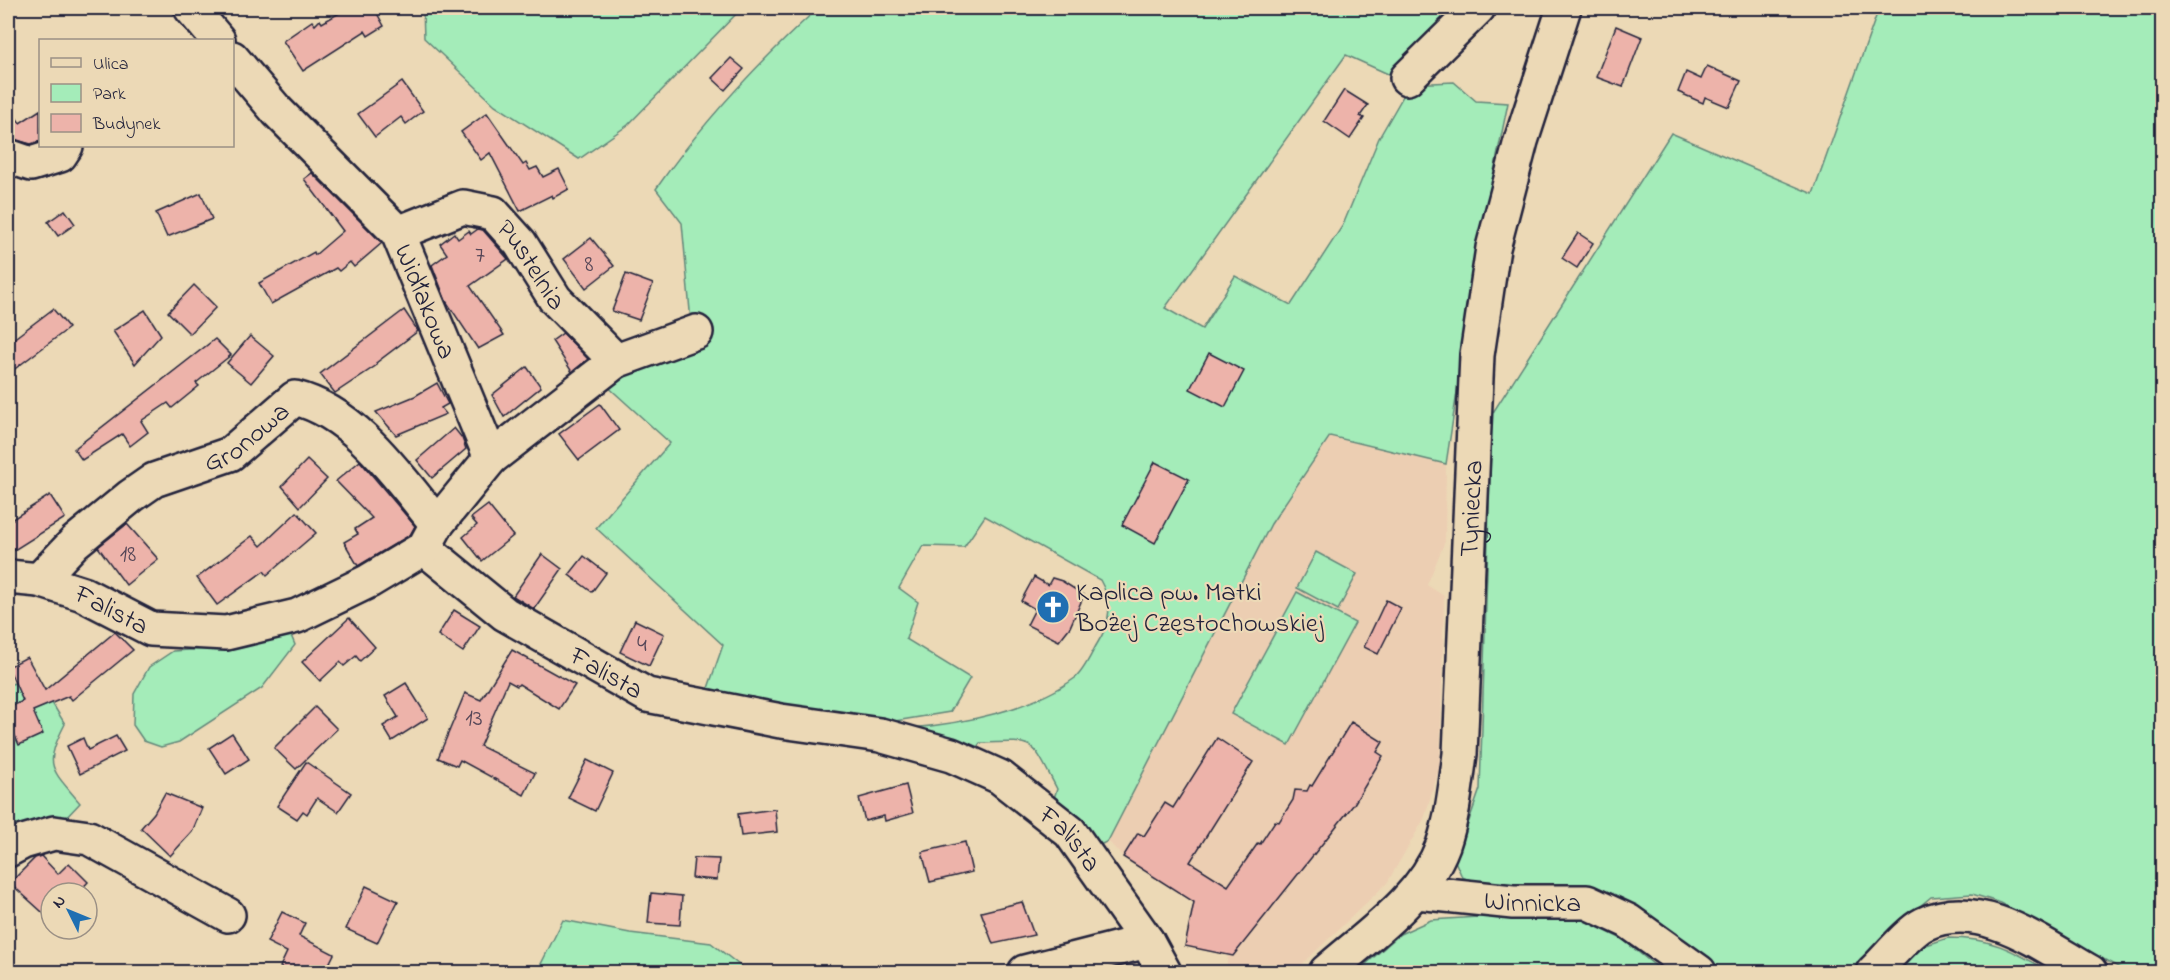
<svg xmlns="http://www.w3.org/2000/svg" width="2170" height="980" viewBox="0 0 2170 980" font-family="'Indie Flower',sans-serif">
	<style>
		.built { fill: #ecceb2 }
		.green { fill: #a4ecb9; stroke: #63877a; stroke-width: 1.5 }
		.building { fill: #edb3aa; stroke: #22223b; stroke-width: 1.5 }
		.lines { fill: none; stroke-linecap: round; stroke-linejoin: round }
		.minor-casing { stroke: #22223b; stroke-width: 38 }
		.minor { stroke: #ecd9b6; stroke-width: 33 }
		.labels { text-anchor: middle; stroke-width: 4.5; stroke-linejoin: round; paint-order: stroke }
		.number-label { font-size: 24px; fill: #554657 }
		.street-label { font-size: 27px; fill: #22223b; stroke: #ecd9b6 }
		.poi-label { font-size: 27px; fill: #22223b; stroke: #ecd9b6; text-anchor: start }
	</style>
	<rect width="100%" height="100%" fill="#ecd9b6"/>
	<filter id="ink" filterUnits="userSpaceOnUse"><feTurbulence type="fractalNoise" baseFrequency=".0167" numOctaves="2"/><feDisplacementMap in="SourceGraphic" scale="12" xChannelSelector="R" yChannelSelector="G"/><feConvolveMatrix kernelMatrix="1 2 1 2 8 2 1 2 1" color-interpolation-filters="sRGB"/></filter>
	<g filter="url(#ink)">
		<path class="built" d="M1330 436 1446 464 1445 541 1427 585 1444 596 1440 766 1424 819 1387 883 1294 972H1226L1228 955 1185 946 1188 930 1196 932 1206 910 1123 857 1108 841 1271 524Z"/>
		<g class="green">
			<path d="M423 8H742L628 125 579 159 495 105 424 38Z"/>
			<path d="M818 8H1472L1397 78 1346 55 1165 308 1202 329 1235 276 1291 305 1343 225 1379 138 1410 84 1454 82 1476 101 1508 103 1481 235 1446 464 1330 436 1271 524 1108 841 1100 845 1053 801 1057 789C1030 738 1038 741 980 743L973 753 910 728C961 724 1032 710 1075 678 1084 671 1091 654 1097 644 1111 622 1113 603 1100 580L985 516 964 547 923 546 899 588 918 602 906 639 970 678 950 712 877 724 706 694 723 645 596 528 670 443 605 384 693 344 682 223 656 189C702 123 759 62 818 8Z"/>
			<path d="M1879 8H2162V972H2127L2001 903 1972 894 1931 897 1896 926 1852 972H1715L1649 919 1487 887 1462 877 1455 861 1480 789 1492 414 1671 133 1813 194Z"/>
			<path d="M1316 552 1357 574 1338 610 1297 588Z"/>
			<path d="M1297 592 1355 623 1289 745 1231 714Z"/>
			<path d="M290 633 295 645 262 688 179 742 161 747 144 741 133 725 134 694 149 667 173 651 237 647Z"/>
			<path d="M35 675 65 724C43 767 51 768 80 803L63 821 28 823 8 832V678L12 684Z"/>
			<path d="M1509 915 1583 920 1622 939 1663 972H1357L1400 934 1431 920Z"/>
			<path d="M563 920 630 933 711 943 748 972H537Z"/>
			<path d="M1948 938C1993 938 2012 950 2050 972H1891L1911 950Z"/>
		</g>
		<g class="building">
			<path d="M348 8H374L384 26 368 36 365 31 303 71 283 41 312 21 315 25 320 20 322 23Z"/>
			<path d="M1616 26 1642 37 1623 87 1596 77Z"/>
			<path d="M731 58 744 69 725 90 712 78Z"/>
			<path d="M1707 66 1741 81 1729 107 1705 97 1703 103 1678 92 1686 72 1701 79Z"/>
			<path d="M402 82 423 111 406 124 401 117 375 137 358 114Z"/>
			<path d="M1344 90 1368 105 1360 116 1364 118 1350 139 1324 121Z"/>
			<path d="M8 106 20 123 40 110V141L31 144 8 138Z"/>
			<path d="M487 113 523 165 526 163 530 170 537 167 543 177 559 169 569 189 553 198 552 195 520 211 490 153 481 160 461 132Z"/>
			<path d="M312 173 382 243 354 267 350 262 339 271 336 268 271 304 259 283 314 252 315 255 343 231 304 179Z"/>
			<path d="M201 193 212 219 167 237 156 213Z"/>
			<path d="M65 210 75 224 58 236 48 222Z"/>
			<path d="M478 229 483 230 508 259 470 286 504 335 478 349 446 301 432 265 447 254 440 244 454 233 458 239 469 231 471 234Z"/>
			<path d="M1578 233 1593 243 1577 268 1562 258Z"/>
			<path d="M591 238 614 266 586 288 564 259Z"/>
			<path d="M626 274 653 284 639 320 612 311Z"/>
			<path d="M194 285 216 307 190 334 168 312Z"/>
			<path d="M53 309 69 328 8 374V343Z"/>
			<path d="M145 310 161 335 135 364 113 331Z"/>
			<path d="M404 310 418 331 376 363 377 365 335 393 320 374Z"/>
			<path d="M563 333 588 359 572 372 552 341Z"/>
			<path d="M250 336 274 356 251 383 227 363Z"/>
			<path d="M215 339 231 355 196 383 199 386 172 408 168 403 141 421 148 432 130 446 122 434 82 460 74 449Z"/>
			<path d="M1209 353 1244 371 1225 407 1190 389Z"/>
			<path d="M527 367 541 387 504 417 492 395Z"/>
			<path d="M437 383 448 404 441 408 446 414 396 435 376 412 415 396Z"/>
			<path d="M600 404 619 430 579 460 559 434Z"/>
			<path d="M454 428 462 438 466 449 432 478 417 460Z"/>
			<path d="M307 460 327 479 300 507 282 486Z"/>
			<path d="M360 461 415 526 410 535 358 566 344 542 358 534 355 529 372 518 336 481Z"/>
			<path d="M1155 462 1189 479 1155 543 1122 525Z"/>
			<path d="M50 495 65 518 8 554V522Z"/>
			<path d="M488 505 513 536 482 561 463 537 477 525 471 518Z"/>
			<path d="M297 512 316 533 267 575 264 571 217 605 197 578 252 536 261 546Z"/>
			<path d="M127 524 158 559 126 585 98 547Z"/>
			<path d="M542 554 562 569 534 609 513 596Z"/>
			<path d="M584 556 606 573 592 592 569 575Z"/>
			<path d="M1034 577 1048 585 1052 578 1062 581 1084 595 1070 627 1059 641 1027 625 1035 609 1021 601Z"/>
			<path d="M1386 600 1401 608 1378 654 1364 647Z"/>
			<path d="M454 610 480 626 463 652 438 635Z"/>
			<path d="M349 618 375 647 360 661 356 656 344 666 340 662 320 681 302 662Z"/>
			<path d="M635 620 664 634 649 666 620 652Z"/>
			<path d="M115 632 133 650 72 700 69 696 33 711 43 734 19 745 8 720V708L23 701 8 667 27 657 45 690Z"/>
			<path d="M512 650 575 685 559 709 519 684 517 686 508 681 480 746 535 773 524 795 460 760 457 766 438 758 465 693 481 700Z"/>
			<path d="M406 683 428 718 392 741 383 726 398 717 385 696Z"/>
			<path d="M315 707 337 729 296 769 274 748Z"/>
			<path d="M1351 722 1383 742 1377 752 1383 756 1354 804 1233 956 1185 946 1194 902 1123 857 1138 833 1144 836 1165 803 1173 808 1217 738 1253 762 1190 862 1228 886 1258 843 1260 844 1275 821 1279 822 1293 800 1295 790 1307 791 1310 785 1312 786Z"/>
			<path d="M232 733 249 759 226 774 209 748Z"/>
			<path d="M116 736 125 751 80 774 67 746 83 738 88 750Z"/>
			<path d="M587 760 613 773 595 811 568 798Z"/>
			<path d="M306 762 351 793 338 812 317 798 307 814 303 811 297 819 277 806Z"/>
			<path d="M906 785 913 813 885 821 884 816 865 821 859 798Z"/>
			<path d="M165 793 202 808 192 832 170 856 141 828 154 813Z"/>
			<path d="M775 809 777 832 741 836 738 814Z"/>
			<path d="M965 842 972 872 930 882 922 852Z"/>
			<path d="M41 856 58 874 69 863 88 882 78 893H51V920L10 883 35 858Z"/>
			<path d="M694 858 719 859 717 880 692 878Z"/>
			<path d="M366 886 398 901 377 943 346 929Z"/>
			<path d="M651 893 682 896 680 925 648 923Z"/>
			<path d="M1022 902 1034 935 993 944 981 912Z"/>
			<path d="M282 912 305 923 299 936 334 954 325 972H291L280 967 287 952 267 942Z"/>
		</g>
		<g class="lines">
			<defs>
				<g id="minor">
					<path d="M191 8 218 40"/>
					<path id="s1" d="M232 58 277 111 398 233 491 458"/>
					<path d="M1407 78 1478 8"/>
					<path d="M8 156 31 164 60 155 66 146"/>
					<path id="s2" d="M398 233 463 207 493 213 520 243 555 299 616 361"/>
					<path id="s3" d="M424 548 505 614 647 695 781 721 880 735 951 755 1000 777 1070 832 1147 941 1164 972"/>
					<path id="s4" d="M8 577 39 580 83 594 151 629 226 633 297 616 369 581 424 548 437 524 491 458 616 361 696 332"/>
					<path id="s5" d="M39 580 75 542 131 496 154 480 230 454 295 398C356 413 399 478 437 524"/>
					<path d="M8 850 23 842 54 833 89 838 228 915"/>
					<path id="s6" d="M1417 892 1513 902H1587L1628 921 1699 972"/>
					<path d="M1025 972 1147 941"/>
					<path id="s7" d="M1326 972C1368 935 1423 899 1443 845 1453 816 1456 784 1460 754L1477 355 1493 248 1521 141 1564 8"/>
					<path d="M1873 972C1886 960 1908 932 1924 924 1981 897 2042 945 2090 972"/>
				</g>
			</defs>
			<use href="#minor" class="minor-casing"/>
			<use href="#minor" class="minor"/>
		</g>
	</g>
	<defs>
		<symbol id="church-disc" viewBox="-11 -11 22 22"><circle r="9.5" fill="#1f6fb2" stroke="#ecd9b6"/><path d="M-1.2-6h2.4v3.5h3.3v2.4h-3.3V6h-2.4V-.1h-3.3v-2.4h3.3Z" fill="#fff"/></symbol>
	</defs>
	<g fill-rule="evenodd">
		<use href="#church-disc" x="1034" y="588" width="38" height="38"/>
	</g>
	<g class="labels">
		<g class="number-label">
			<text x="480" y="262">7</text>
			<text x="589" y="271">8</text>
			<text x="128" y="561">18</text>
			<text x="642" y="651">4</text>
			<text x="474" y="725">13</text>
		</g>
		<g class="street-label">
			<text dy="9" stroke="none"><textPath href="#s2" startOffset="165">Pustelnia</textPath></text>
			<text dy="9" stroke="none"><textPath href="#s1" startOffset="315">Widłakowa</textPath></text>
			<text dy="9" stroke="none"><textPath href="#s5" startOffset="256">Gronowa</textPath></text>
			<text dy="9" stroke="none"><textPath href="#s7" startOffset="513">Tyniecka</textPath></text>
			<text dy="9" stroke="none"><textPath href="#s4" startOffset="110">Falista</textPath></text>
			<text dy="9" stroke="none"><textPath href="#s3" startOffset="222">Falista</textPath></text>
			<text dy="9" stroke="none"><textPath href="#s3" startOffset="726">Falista</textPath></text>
			<text dy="9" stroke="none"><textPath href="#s6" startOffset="116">Winnicka</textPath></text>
		</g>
		<g class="poi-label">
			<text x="1076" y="600">Kaplica pw. Matki<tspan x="1076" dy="31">Bożej Częstochowskiej</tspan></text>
		</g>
	</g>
	<rect width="2170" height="980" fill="none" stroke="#ecd9b6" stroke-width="30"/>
	<rect x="15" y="15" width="2140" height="950" fill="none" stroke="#22223b" stroke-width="2" filter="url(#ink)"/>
	<rect x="39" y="39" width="195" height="108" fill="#ecd9b6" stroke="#9b9085" stroke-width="1.5"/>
	<rect x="51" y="58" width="30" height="9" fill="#ecd9b6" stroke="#9b9085" stroke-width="1.5"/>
	<text x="93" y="69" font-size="18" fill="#22223b">Ulica</text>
	<rect x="51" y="84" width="30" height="18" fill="#a4ecb9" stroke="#9b9085" stroke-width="1.5"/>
	<text x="93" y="99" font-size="18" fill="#22223b">Park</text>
	<rect x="51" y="114" width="30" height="18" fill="#edb3aa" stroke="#9b9085" stroke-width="1.5"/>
	<text x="93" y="129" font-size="18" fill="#22223b">Budynek</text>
	<g transform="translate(69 911) rotate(313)"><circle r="28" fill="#ecd9b6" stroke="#9b9085" stroke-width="1.5"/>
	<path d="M0-4.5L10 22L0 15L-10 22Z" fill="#1f6fb2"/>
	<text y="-9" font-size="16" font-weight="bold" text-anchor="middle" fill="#22223b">N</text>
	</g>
</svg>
